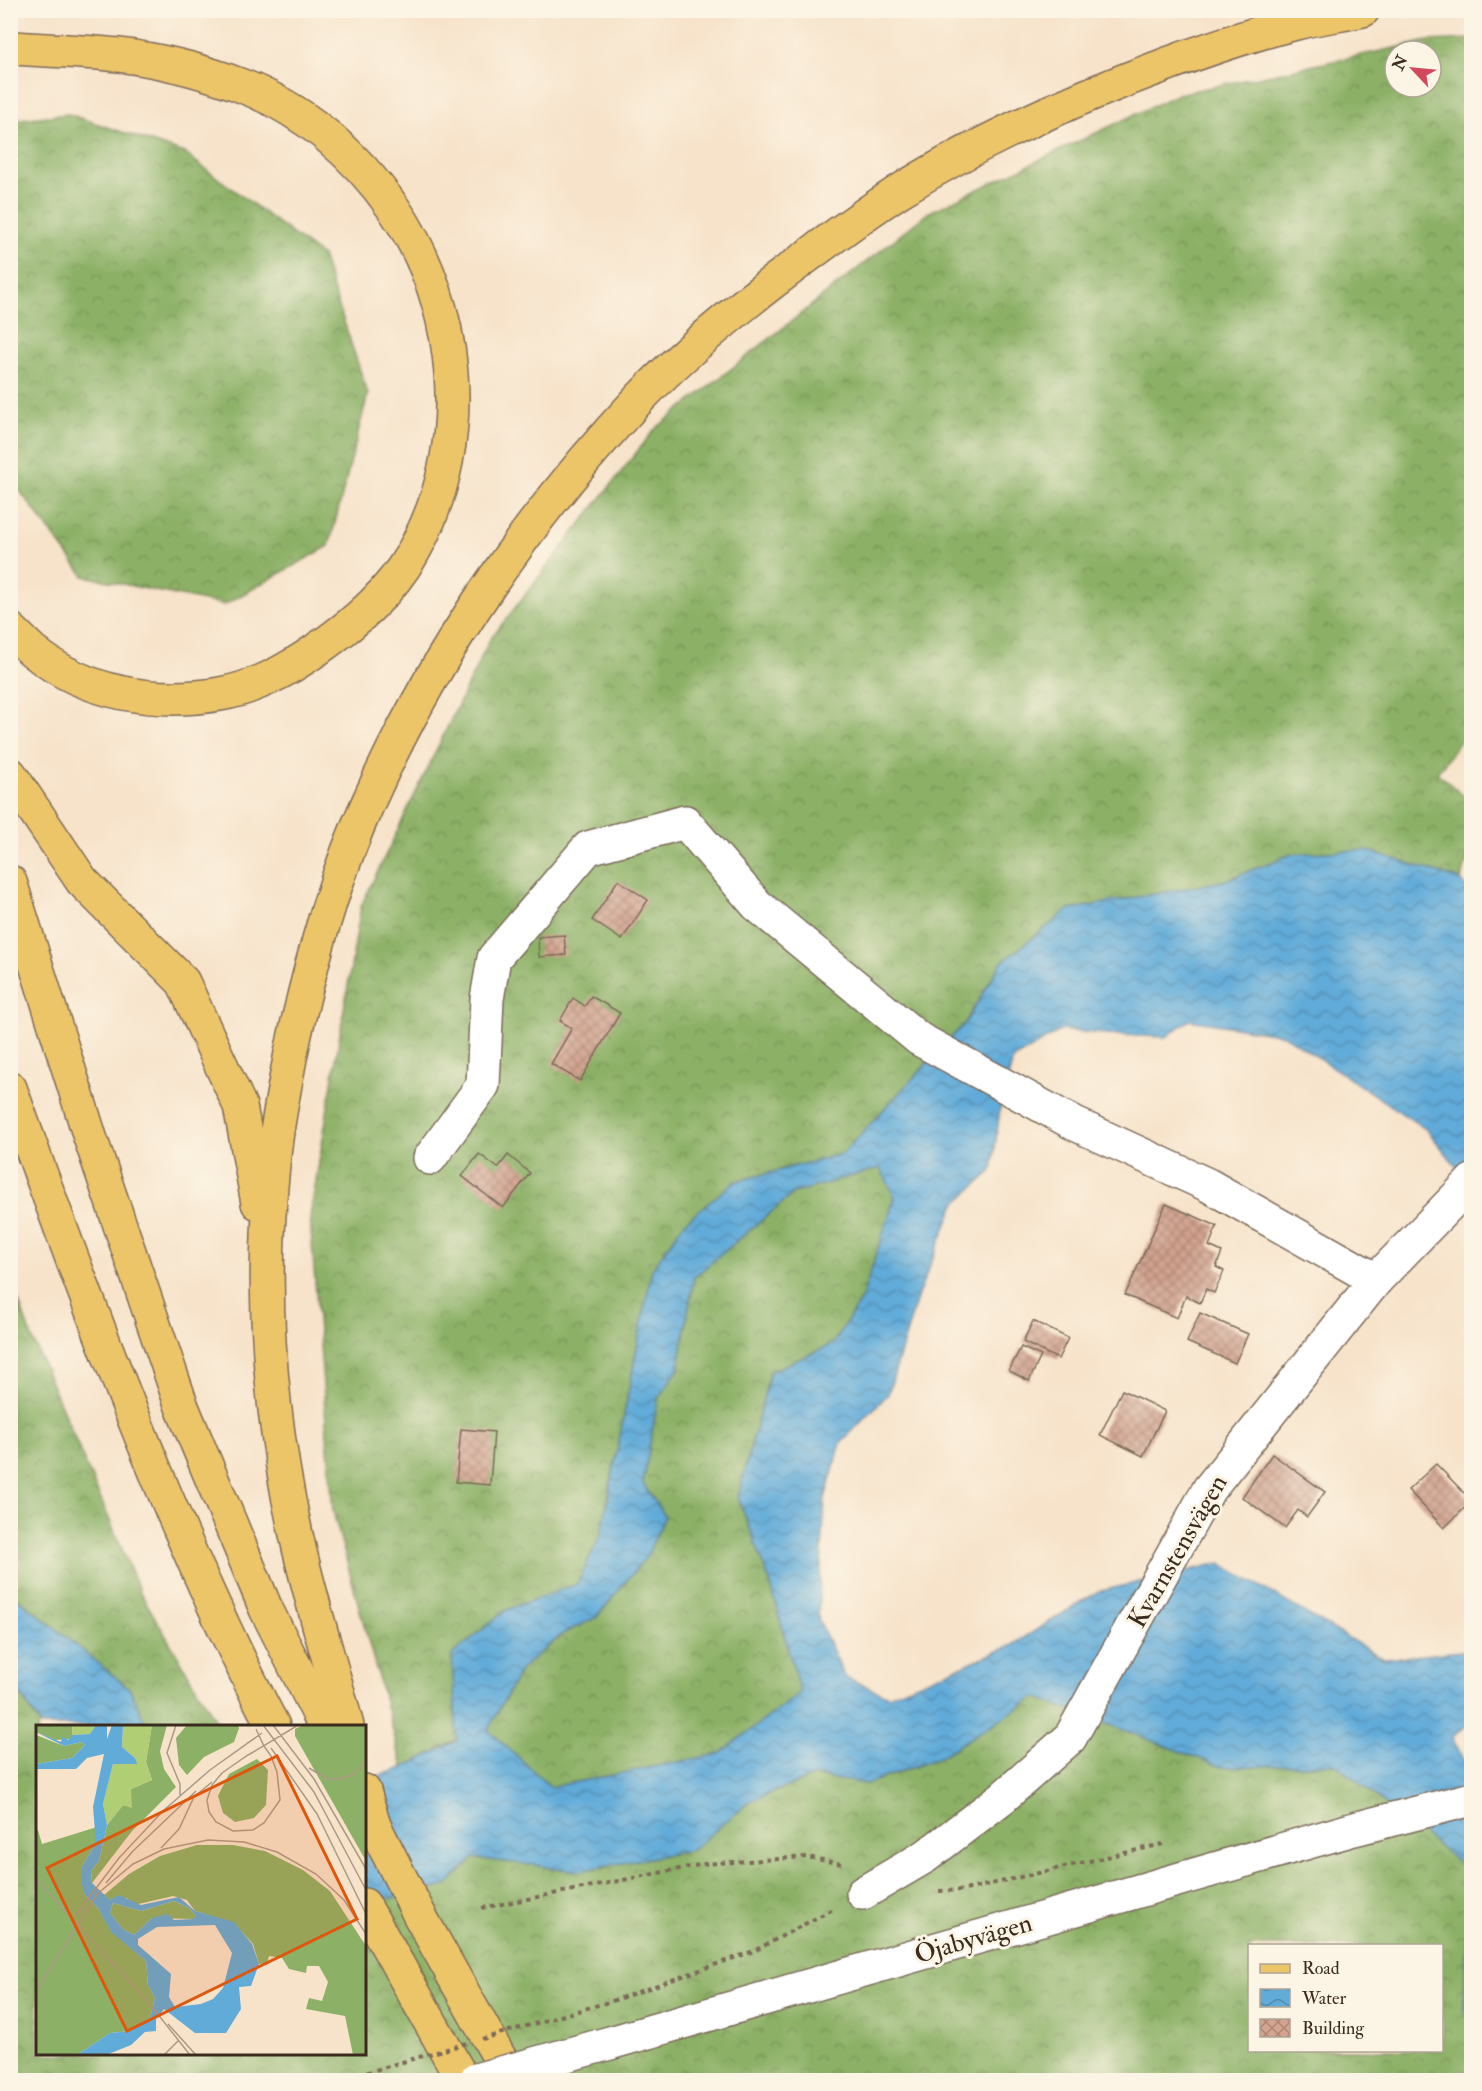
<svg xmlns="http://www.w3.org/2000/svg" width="1482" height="2091" viewBox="0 0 1482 2091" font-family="'IM FELL Double Pica',serif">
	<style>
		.forest { fill: url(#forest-crowns); stroke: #646e42; stroke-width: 1.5; fill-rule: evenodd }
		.water { fill: url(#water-waves); stroke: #4e6a7c; stroke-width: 1.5; fill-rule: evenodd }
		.building { fill: url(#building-cross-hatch) }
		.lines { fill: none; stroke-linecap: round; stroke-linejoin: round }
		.minor-casing { stroke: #7d6b5a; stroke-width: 36 }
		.major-casing { stroke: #7d6b5a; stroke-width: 36 }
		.highway-casing { stroke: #7d6b5a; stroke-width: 36 }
		.path { stroke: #7d6b5a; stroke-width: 4; stroke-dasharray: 4.5 4.5; stroke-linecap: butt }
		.minor { stroke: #fff; stroke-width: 33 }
		.major { stroke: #edc569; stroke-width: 33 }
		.highway { stroke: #edc569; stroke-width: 33 }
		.minor-bridge-casing { stroke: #7d6b5a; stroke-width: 36; stroke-linecap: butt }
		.path-bridge { stroke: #7d6b5a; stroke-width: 4; stroke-dasharray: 4.5 4.5; stroke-linecap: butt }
		.minor-bridge { stroke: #fff; stroke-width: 33 }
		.labels { text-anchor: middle; stroke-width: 6; stroke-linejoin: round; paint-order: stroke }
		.street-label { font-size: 26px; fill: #3b2a1e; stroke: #fcf5e5 }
		.inset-road { fill: none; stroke: #ac9985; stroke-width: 1.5 }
		.view { fill: #df570d; fill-opacity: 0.15; stroke: #df570d; stroke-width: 3 }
		.inset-edge { fill: none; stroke: #3b2a1e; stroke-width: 3 }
	</style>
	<defs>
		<pattern id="forest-crowns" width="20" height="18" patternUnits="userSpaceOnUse" patternTransform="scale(1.5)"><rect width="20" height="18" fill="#8cb166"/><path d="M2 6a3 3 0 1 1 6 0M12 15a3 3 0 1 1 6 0" fill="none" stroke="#749053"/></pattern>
		<pattern id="water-waves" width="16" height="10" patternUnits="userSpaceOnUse" patternTransform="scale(1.5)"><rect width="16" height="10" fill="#61abd9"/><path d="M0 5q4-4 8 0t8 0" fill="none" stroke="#518baf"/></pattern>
		<pattern id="building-cross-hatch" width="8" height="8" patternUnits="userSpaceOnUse" patternTransform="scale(1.5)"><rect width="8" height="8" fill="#d2a38f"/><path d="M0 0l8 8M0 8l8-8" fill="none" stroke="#ac8574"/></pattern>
	</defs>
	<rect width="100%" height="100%" fill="#fcf5e5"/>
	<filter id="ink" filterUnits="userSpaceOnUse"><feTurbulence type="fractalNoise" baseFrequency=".0167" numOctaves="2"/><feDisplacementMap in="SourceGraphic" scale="12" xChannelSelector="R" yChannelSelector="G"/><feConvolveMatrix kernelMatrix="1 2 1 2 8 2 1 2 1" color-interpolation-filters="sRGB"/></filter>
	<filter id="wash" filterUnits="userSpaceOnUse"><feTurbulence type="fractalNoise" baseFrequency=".008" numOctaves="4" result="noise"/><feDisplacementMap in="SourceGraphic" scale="24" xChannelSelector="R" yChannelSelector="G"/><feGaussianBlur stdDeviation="1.35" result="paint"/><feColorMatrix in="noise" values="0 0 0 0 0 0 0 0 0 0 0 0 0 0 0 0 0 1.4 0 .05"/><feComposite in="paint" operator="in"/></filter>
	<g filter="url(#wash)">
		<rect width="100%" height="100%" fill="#f7e3ca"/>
		<g class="forest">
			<path d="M1471 39V726L1437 773 1471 802V848L1461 880 1366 850 1293 854 1224 881 1068 910 1001 963 965 1023 842 1154 734 1182 652 1269 601 1535 577 1584 506 1610 452 1655 457 1740 403 1768 333 1511 310 1217 361 906 489 641 654 430 928 213 1178 94 1428 41ZM1395 51H1431V87H1395Z"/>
			<path d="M68 114 184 153 322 256 368 394 329 546 224 605 84 576 11 479V120Z"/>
			<path d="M880 1167 895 1197 862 1298 833 1344 770 1372 738 1497 770 1582 800 1693 719 1754 551 1787 488 1730 521 1669 564 1633 597 1617 647 1556 665 1516 643 1484 658 1397 678 1370 694 1277 794 1193Z"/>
			<path d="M10 1277 30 1333 141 1594 219 1726H147L130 1689 11 1592Z"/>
			<path d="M10 1679 41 1726H38V2054H364L365 1904 445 1886 474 1858 579 1871 692 1850 749 1802 814 1776 867 1784 938 1758 1036 1697 1222 1767 1335 1764 1470 1871 1464 2012 1471 2017V2080H11ZM1250 1946H1442V2050H1250Z"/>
		</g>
		<g class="water">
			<path d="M1366 850 1461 880 1472 894 1471 1184 1427 1130 1284 1035 1190 1020 1166 1037 1117 1035 1061 1030 1013 1059 1000 1109 992 1171 955 1204 918 1295 888 1394 841 1443 825 1498 818 1618 845 1677 888 1696 1011 1646 1097 1592 1220 1563 1384 1659 1471 1650V1722L1452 1737 1471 1776V2017L1464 2012 1470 1871 1335 1764 1222 1767 1036 1697 938 1758 867 1784 814 1776 749 1802 692 1850 579 1871 474 1858 446 1886 365 1904 364 1781 403 1768 457 1741 452 1655 506 1610 577 1584 601 1535 652 1269 684 1223 734 1182 842 1154 965 1023 1001 963 1068 910 1224 881 1292 854ZM880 1168 895 1197 862 1298 833 1344 770 1372 738 1497 770 1582 800 1693 719 1754 551 1787 488 1730 521 1669 564 1633 597 1617 647 1556 665 1516 643 1484 658 1398 678 1370 694 1277 794 1193Z"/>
			<path d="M10 1592 130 1689 147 1726H41L11 1679Z"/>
		</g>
		<g id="blocks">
			<g class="building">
				<path d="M618 880 648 900 622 940 592 920Z"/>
				<path d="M564 935 566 955 539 957 538 937Z"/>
				<path d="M591 996 620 1013 580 1081 551 1064 572 1028 560 1021 573 998 585 1006Z"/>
				<path d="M479 1154 498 1168 508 1155 530 1173 503 1208 462 1176Z"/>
				<path d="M1166 1204 1217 1226 1209 1246 1222 1252 1216 1267 1224 1271 1214 1293 1206 1289 1200 1303 1186 1296 1177 1318 1125 1295Z"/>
				<path d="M1200 1313 1248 1334 1235 1363 1187 1342Z"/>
				<path d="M1033 1321 1068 1338 1058 1359 1023 1342Z"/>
				<path d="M1021 1347 1041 1356 1029 1381 1009 1371Z"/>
				<path d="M1122 1390 1165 1411 1143 1456 1100 1435Z"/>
				<path d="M461 1429 494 1432 490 1485 456 1482Z"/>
				<path d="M1272 1454 1325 1492 1307 1517 1298 1510 1285 1528 1242 1497Z"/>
				<path d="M1436 1464 1472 1501 1444 1528 1408 1490Z"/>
			</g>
		</g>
	</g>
	<g filter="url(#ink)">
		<use href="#blocks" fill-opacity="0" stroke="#7d6b5a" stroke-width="1.5"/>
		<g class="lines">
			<defs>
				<g id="minor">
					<path d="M430 1158 483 1085 487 999 494 958 588 848 685 822 757 905 919 1039 1075 1124 1208 1185 1376 1280"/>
					<path d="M863 1893 926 1856 1002 1798 1070 1738 1209 1489 1376 1280 1472 1181"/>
					<path d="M610 2043 1354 1829 1472 1799"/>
				</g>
				<g id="major">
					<path d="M10 882 90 1137 182 1407 266 1609 325 1726"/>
					<path d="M10 1088C58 1223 107 1356 162 1487 196 1568 232 1649 273 1726"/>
					<path d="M364 1806 421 1918 512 2080"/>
					<path d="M364 1905 463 2080"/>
				</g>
				<g id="highway">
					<path d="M10 48C46 50 83 51 119 55 158 60 200 70 237 84 301 107 355 153 394 209 460 306 472 438 418 543 399 581 368 612 334 637 301 662 262 687 220 694 156 705 85 694 33 651 25 644 18 636 10 629"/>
					<path d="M10 774 82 881 183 982 240 1106 258 1203"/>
					<path d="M347 1726C331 1664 311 1602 297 1539 270 1418 260 1289 273 1165 276 1128 284 1090 291 1053 309 968 332 882 368 803 434 654 529 516 640 398 679 357 724 320 769 285 811 253 854 221 898 192 982 139 1073 99 1165 65 1208 49 1252 34 1296 23 1318 17 1341 15 1363 10"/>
					<path d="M364 1791 374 1826"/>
				</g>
			</defs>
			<use href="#minor" class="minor-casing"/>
			<use href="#major" class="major-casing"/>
			<use href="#highway" class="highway-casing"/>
			<g class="path">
				<path d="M939 1891 965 1890 1163 1844"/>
				<path d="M482 1908 704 1864 807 1857 842 1864"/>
				<path d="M612 2001 754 1951 833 1909"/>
			</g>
			<use href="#minor" class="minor"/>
			<use href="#major" class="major"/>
			<use href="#highway" class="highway"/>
			<defs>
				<path id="minor-bridge" d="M476 2080 610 2043"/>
			</defs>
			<use href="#minor-bridge" class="minor-bridge-casing"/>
			<g class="path-bridge">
				<path d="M482 2039 612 2001"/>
				<path d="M341 2080 467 2043"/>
			</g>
			<use href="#minor-bridge" class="minor-bridge"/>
		</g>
	</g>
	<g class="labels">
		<g class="street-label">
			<text transform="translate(1177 1551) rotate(-60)" y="9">Kvarnstensvägen</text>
			<text transform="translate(973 1938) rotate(-16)" y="9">Öjabyvägen</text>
		</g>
	</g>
	<g transform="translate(36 1725)">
		<rect width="330" height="330" fill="#f7e3ca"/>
		<path d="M0 0H36L37 14 19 15 0 7ZM116 0H131L124 26 128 44 140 62 96 106 56 158 55 146 63 136 71 100 87 80 95 82V64L116 55 110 37ZM151 0H202L203 3 198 17 168 32 151 50 143 40 140 13ZM267 0H330V136L259 11V4ZM0 10 28 21 46 17 49 20 36 33 0 39ZM221 34 232 45 230 80 218 93 199 97 187 88 182 71 193 49ZM61 102 60 118 45 143 49 170 62 183 75 206 110 236 112 260 119 273 114 293 94 306 74 308 41 330H0V107L2 105 6 119ZM161 120H197L229 126 267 145 294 166 330 221V330H317L309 291 270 284 273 273 286 276 292 257 283 241H271L270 248 253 244 246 233 233 231 231 238 223 239 217 219 198 198 159 186 151 175 137 171 98 180 91 173 74 175 68 170 93 149 124 131ZM138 176 153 183 160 191 158 194 116 193 98 210 87 204 74 188 77 178 105 186Z" fill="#8cb166"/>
		<path d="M36 0H60L54 9 37 10ZM87 0H116L110 37 116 55 95 64 96 83 87 80 71 100 67 79 77 39H100L99 33 86 22Z" fill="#b0ce74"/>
		<path d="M60 0H71V14L76 0H87L86 22 99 33 101 39H77L67 79 71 100 63 136 55 146 56 158 74 175 83 170 105 180 143 172 159 186 198 197 216 219 223 239 215 261 203 262 205 284 190 308H159L128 284 120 294V306L109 307 95 320 70 330H41L74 308 94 306 114 293 119 273 112 260 110 236 75 207 62 183 49 170 45 156V143L60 118 57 82 68 29 51 33 40 44H0V39L36 33 49 20 46 17 28 21 0 7 25 17 26 12 32 15 37 10 54 9ZM138 176 153 183 160 191 157 194 138 195 132 189 116 193 98 210 87 204 74 188 77 178 105 186ZM179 200 196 228 187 263 177 274 165 279 139 282 133 272 135 249 102 220V214L121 202Z" fill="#61abd9" fill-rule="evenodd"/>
		<path class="inset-road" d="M140 0 131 28 144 59V70M227 0 278 67 330 165M237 0 278 54 330 144M220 4 228 21 235 31 241 47 244 75 228 98 217 105 197 106 180 97 173 87 171 75 176 60 186 48 212 30 214 29 259 2 262 0M235 23 281 89 330 189M273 43 291 54H303L318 49 330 35M125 123 143 104 158 72 176 57M0 154 113 278 154 330M70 158 96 127 160 66M60 170 97 139 128 124 172 115 208 117 241 127 280 149 308 175 330 209M39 191 83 133 128 85 174 45 226 8M0 266 62 168M132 299 160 330M128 330 143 315"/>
		<path class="view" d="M241 31 321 194 91 306 11 143Z"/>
		<rect width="330" height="330" class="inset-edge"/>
	</g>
	<rect width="1482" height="2091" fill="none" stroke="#fcf5e5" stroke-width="36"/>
	<rect x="1248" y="1944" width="195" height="108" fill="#fcf5e5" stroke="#afa495" stroke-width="1.5"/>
	<rect x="1260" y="1964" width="30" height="9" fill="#edc569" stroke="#afa495" stroke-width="1.5"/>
	<text x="1302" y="1974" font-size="18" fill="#3b2a1e">Road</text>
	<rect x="1260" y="1989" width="30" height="18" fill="url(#water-waves)" stroke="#afa495" stroke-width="1.5"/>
	<text x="1302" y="2004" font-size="18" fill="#3b2a1e">Water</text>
	<rect x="1260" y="2019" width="30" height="18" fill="url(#building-cross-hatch)" stroke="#afa495" stroke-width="1.5"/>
	<text x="1302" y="2034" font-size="18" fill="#3b2a1e">Building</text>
	<g transform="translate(1413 69) rotate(296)"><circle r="28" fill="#fcf5e5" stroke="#afa495" stroke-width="1.5"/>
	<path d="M0-4.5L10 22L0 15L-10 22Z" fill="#d1495b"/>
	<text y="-9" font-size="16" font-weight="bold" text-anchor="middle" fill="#3b2a1e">N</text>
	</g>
</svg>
